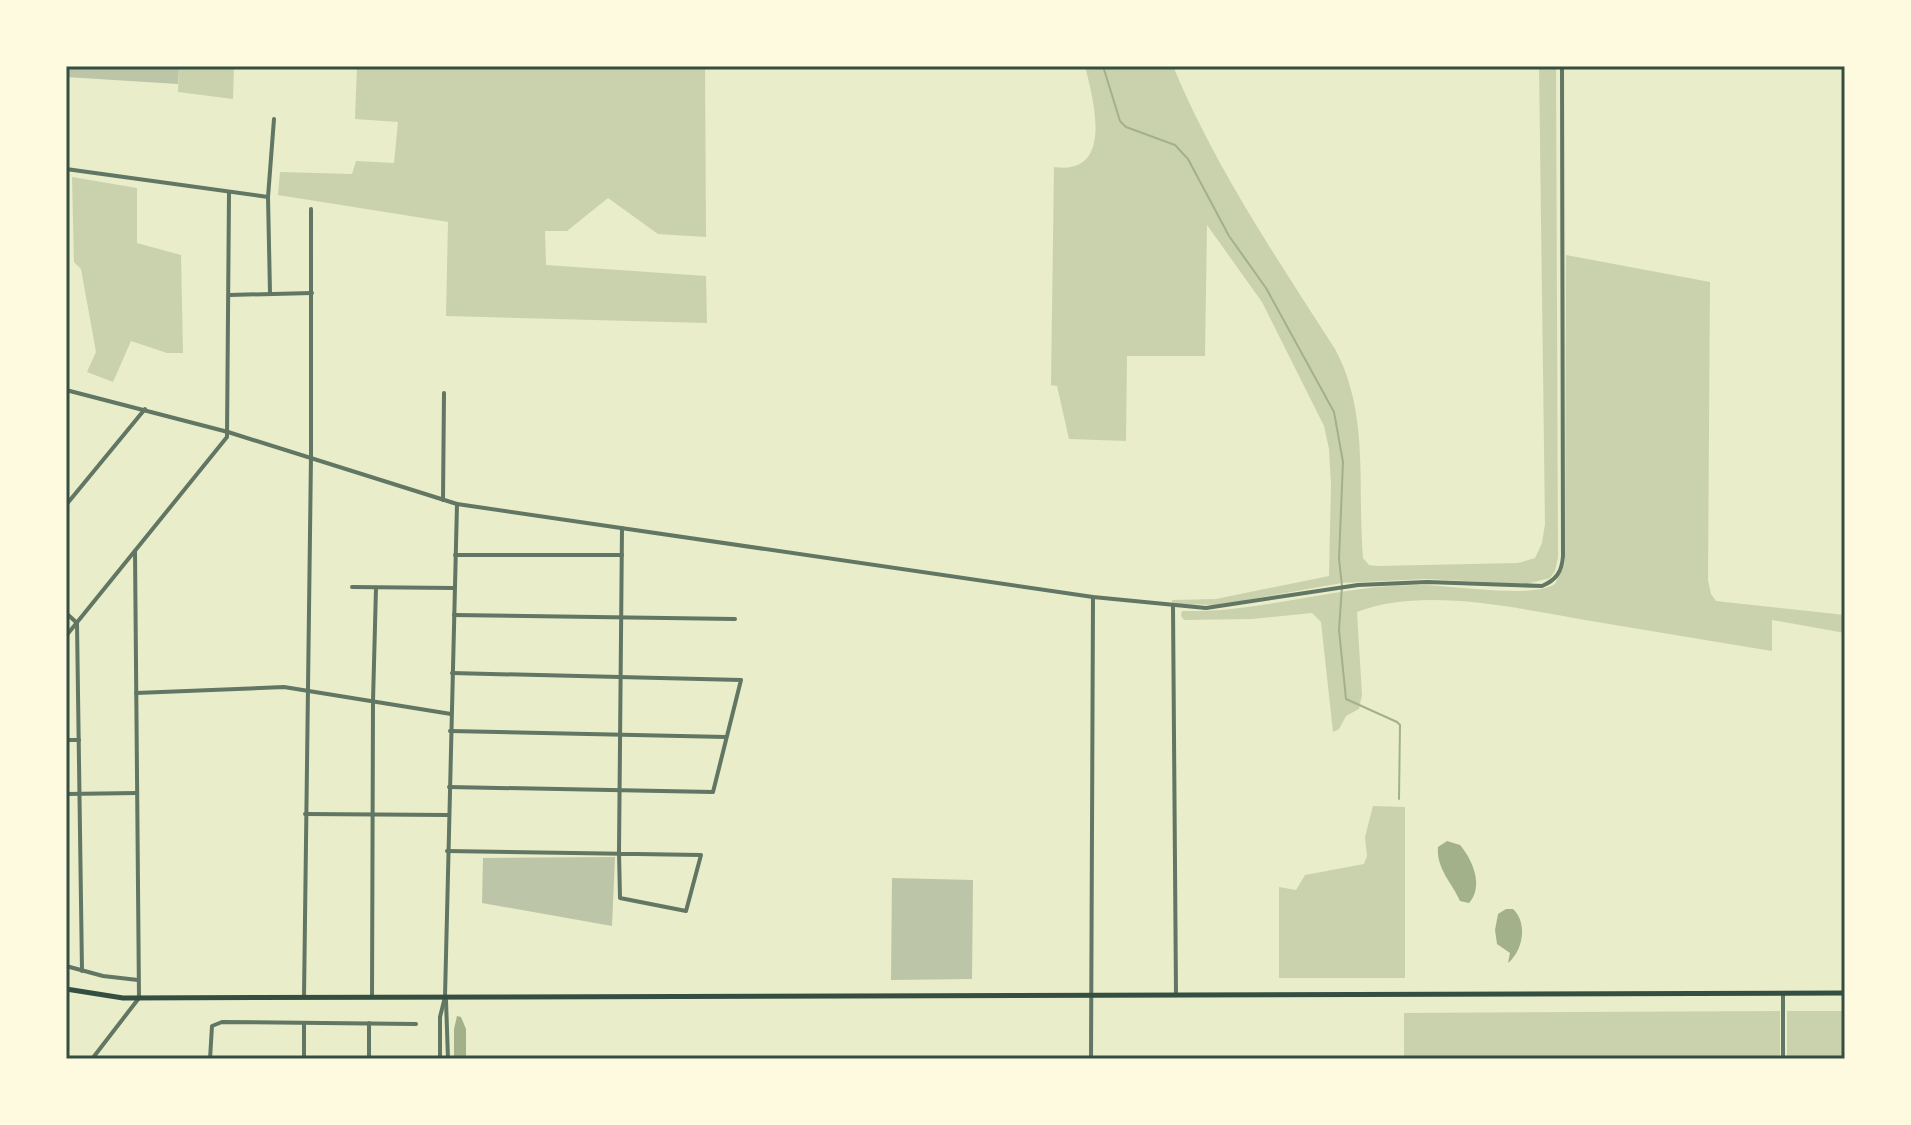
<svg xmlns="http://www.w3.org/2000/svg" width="1911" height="1125" viewBox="0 0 1911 1125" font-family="'Crimson Pro',serif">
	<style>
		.green { fill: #cad2ad }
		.water { fill: #a3b18a }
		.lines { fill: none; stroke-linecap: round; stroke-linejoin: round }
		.stream { stroke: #a3b18a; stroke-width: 2 }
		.building { fill: #bcc5a7 }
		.minor { stroke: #617663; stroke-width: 4 }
		.secondary { stroke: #344e41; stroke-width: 5 }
		.neatline { fill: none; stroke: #344e41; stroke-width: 3 }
	</style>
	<rect width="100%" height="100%" fill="#e9edc9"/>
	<g class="green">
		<path d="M179 66H234L233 99 178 92Z"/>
		<path d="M357 66H705L706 237 658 234 608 198 567 231H545L546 265 706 276 707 323 446 316 448 222 278 195 280 172 352 174 356 161 394 163 398 122 355 119Z"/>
		<path d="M1085 66H1173C1215 167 1276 257 1335 349 1370 414 1357 487 1363 558L1369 565 1377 566 1518 563 1535 558 1542 543 1545 524 1539 66H1556L1558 557 1555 571 1550 578 1526 584 1426 579 1342 583 1218 605 1172 604V600L1216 599 1329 576 1331 484 1329 449 1324 426 1262 302 1207 225 1205 356H1127L1126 441 1069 439 1057 386 1051 385 1054 167C1115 176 1093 99 1085 66Z"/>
		<path d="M72 177 137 188V243L181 255 183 353H167L131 341 113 382 87 372 96 352 81 269 74 262Z"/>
		<path d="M1566 255 1710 282 1708 580 1711 594 1716 601 1845 615V633L1772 620V651C1711 641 1651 631 1591 621 1521 609 1424 586 1357 612L1362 695 1359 709 1346 716 1339 729 1333 732 1321 622 1312 613 1252 619 1184 620 1181 616 1182 611C1263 613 1341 584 1421 585 1453 585 1532 599 1555 584L1565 563Z"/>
		<path d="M1373 806 1405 807V978H1279V887L1296 890 1305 875 1364 864 1367 856 1365 837Z"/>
		<path d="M1780 1011V1059H1404V1013Z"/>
		<rect x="1787" y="1011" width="58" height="48"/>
	</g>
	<g class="water">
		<path d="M1447 841 1460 845C1473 860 1484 887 1469 903L1460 901C1453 884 1436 869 1438 847Z"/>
		<path d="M1506 909H1513C1528 923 1523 951 1508 963L1510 953 1497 944 1495 930 1498 914Z"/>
		<path d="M457 1016 461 1017 466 1029V1059H454V1029Z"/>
	</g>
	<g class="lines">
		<path class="stream" d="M1103 66 1120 121 1126 127 1175 145 1188 159 1229 236 1266 288 1334 412 1343 462 1339 559 1342 586 1339 630 1346 699 1397 722 1400 725 1399 799"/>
	</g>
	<g class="building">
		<path d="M66 66H179L178 84 66 77Z"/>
		<path d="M615 857 612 926 482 903 483 858Z"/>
		<path d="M892 878 973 880 972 979 891 980Z"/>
	</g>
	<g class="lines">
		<g class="minor">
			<path d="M66 169 268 197"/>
			<path d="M270 293 268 197 274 119"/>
			<path d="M229 295 312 293"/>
			<path d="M66 390 228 432 457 504 1093 597 1206 608 1358 585 1427 582 1542 586C1556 580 1562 572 1563 556L1562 66"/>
			<path d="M443 500 444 393"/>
			<path d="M66 505 145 409"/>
			<path d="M455 555H622"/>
			<path d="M352 587 454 588"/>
			<path d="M1173 606 1176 995"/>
			<path d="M66 613 77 623 82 971"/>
			<path d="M454 615 735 619"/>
			<path d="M66 636 227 437 229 193"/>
			<path d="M136 693 284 687 451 714"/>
			<path d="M450 731 726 737"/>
			<path d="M66 740H79"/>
			<path d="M449 787 713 792 741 680 452 673"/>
			<path d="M66 794 137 793"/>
			<path d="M305 814 448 815"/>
			<path d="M447 851 701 855 686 911 620 898 619 852 622 528"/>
			<path d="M66 966 103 976 138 980"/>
			<path d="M304 997 311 456V209"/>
			<path d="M372 997 373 701 376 588"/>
			<path d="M446 1000 448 1059"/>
			<path d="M92 1059 139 998 135 551"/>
			<path d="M210 1059 212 1026 222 1022 416 1024"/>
			<path d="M304 1059V1023"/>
			<path d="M369 1059V1023"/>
			<path d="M440 1059V1017L445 997 457 504"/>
			<path d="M1091 1059 1093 597"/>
			<path d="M1783 1059V993"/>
		</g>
		<path class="secondary" d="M66 989 123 998 1845 993"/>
	</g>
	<rect width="1911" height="1125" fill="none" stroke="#fefae0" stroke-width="136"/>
	<rect x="68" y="68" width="1775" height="989" class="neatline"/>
</svg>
